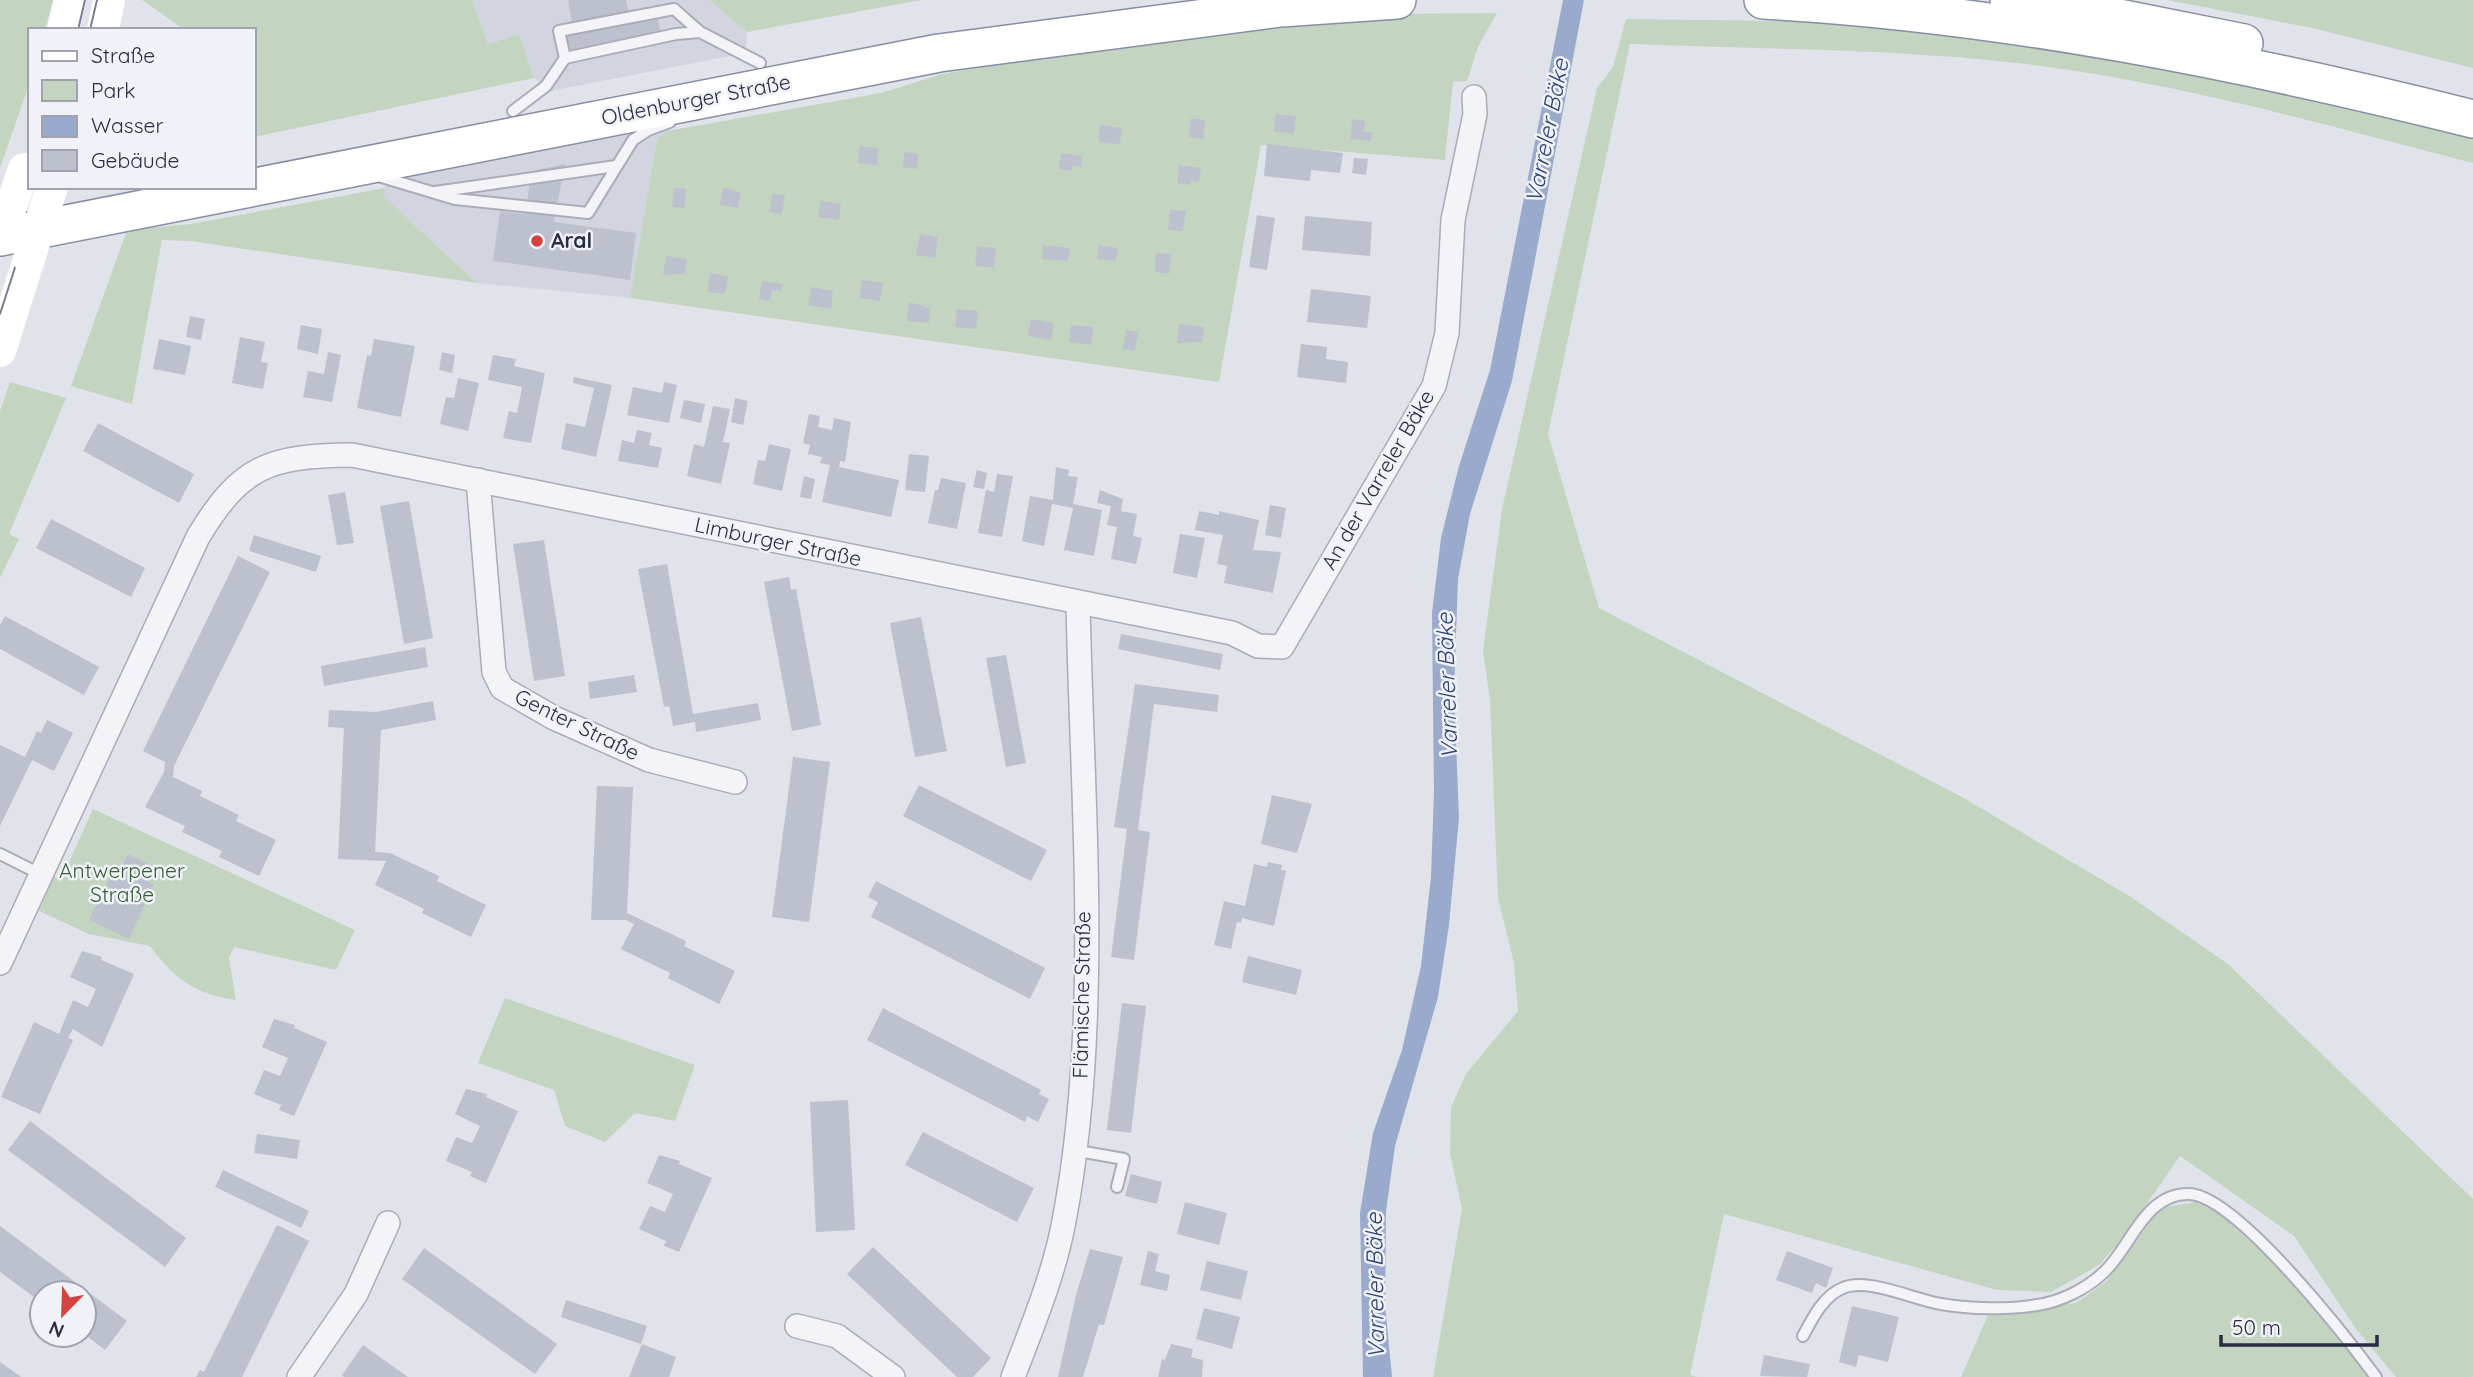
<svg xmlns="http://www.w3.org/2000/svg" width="2473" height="1377" viewBox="0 0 2473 1377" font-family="Quicksand,sans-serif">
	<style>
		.built { fill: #d2d5df }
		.green { fill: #c3d5c1 }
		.water { fill: #9aaacc }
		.building { fill: #bdc1cd }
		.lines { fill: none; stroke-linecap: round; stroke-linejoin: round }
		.service-casing { stroke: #aaacb8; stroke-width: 14 }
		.minor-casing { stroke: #aaacb8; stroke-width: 26 }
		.trunk-casing { stroke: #878da2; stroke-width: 40 }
		.service { stroke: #f4f4f8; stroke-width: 10 }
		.minor { stroke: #f4f4f8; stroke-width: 23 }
		.secondary { stroke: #fff; stroke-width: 32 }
		.trunk { stroke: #fff; stroke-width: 37 }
		.tram { stroke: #797f95; stroke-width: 2 }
		.secondary-bridge { stroke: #fff; stroke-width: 32 }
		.poi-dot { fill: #d6423f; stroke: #f0f2f7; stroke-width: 2.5 }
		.labels { text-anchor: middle; stroke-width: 5; stroke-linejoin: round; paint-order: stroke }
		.street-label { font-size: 21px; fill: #282d43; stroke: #f0f2f7 }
		.poi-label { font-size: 21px; font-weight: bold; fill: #282d43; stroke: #f0f2f7; text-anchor: start }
		.park-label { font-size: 21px; fill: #355f34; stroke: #f0f2f7 }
		.water-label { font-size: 23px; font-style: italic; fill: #304479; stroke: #f0f2f7 }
	</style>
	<rect width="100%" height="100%" fill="#e1e3ea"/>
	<g class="built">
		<path d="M472 0H709L747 32 746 53 550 91 534 78 519 34 488 44Z"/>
		<path d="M658 117 667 131 657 140 630 298 477 283 384 197 386 171Z"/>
	</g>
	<g class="green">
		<path d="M0 0H53L45 30H30V82L0 168Z"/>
		<path d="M142 0H472L488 44 519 34 534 78 254 137V30H185Z"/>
		<path d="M709 0H921L747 32Z"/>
		<path d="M2167 0H2473V68L2312 28Z"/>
		<path d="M1497 13 1478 47 1467 81 1453 82 1445 160 1261 145 1219 382 630 298 657 139 667 131 881 93 942 74 1206 30 1388 14Z"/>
		<path d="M1626 19 1844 22 2136 62 2429 123 2473 135V163C2323 124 2171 81 2017 63 1889 49 1759 49 1630 44L1548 434 1599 608 1962 797 2131 897 2228 964 2473 1199V1377H2396L2356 1329 2294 1236 2180 1156 2123 1238 2099 1265 2051 1292 1997 1290 1724 1214 1690 1375 1697 1377H1433L1462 1209 1450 1153 1451 1107 1466 1074 1518 1011 1514 963 1498 898 1490 700 1483 651 1502 509 1597 88 1613 67Z"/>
		<path d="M385 188 384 197 477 283 190 241 162 240 132 404 71 386 127 230 191 224Z"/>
		<path d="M10 382 66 398 9 534 19 539 0 578V411Z"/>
		<path d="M93 809 355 930 336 970 234 947 229 958 236 1000C194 994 175 979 150 946L89 934 39 911 54 877 62 878Z"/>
		<path d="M505 998 695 1065 675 1121 635 1113 605 1142 565 1126 554 1090 478 1063Z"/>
		<path d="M2196 1202 2220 1214 2305 1292 2370 1377H1961L1988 1315 2076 1303 2107 1281 2160 1208Z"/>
	</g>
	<path class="water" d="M1563 0H1584L1512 381 1470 514 1458 579 1454 691 1459 818 1449 925 1438 997 1395 1146 1386 1211 1385 1305 1392 1377H1363L1360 1213 1373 1133 1402 1050 1421 966 1431 877 1434 792 1432 613 1441 538 1459 466 1490 370Z"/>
	<g class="building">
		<path d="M568 0H626L628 11 655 6 661 35 569 54 563 25 572 23Z"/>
		<path d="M1276 114 1296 116 1294 134 1274 131Z"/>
		<path d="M1191 118 1205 120 1203 139 1189 137Z"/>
		<path d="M1352 119 1365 121 1364 132H1372L1371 141 1350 139Z"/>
		<path d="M1100 125 1122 128 1120 144 1099 142Z"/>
		<path d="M1267 144 1343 153 1340 173 1311 170 1310 181 1264 176Z"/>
		<path d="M860 146 878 148 877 165 858 163Z"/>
		<path d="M904 152 918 154 917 169 903 167Z"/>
		<path d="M1061 153 1082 156 1081 167 1072 166V171L1059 169Z"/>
		<path d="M1354 158 1368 159 1366 175 1352 173Z"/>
		<path d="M565 164 554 222 636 233 630 280 493 261 500 211 525 214 532 171Z"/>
		<path d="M1179 165 1201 168 1199 182 1191 181 1190 185 1177 183Z"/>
		<path d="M723 187 741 193 738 208 720 205Z"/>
		<path d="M674 188 686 189 684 208 672 207Z"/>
		<path d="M772 194 785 195 782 214 770 212Z"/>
		<path d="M821 201 841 204 839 220 818 217Z"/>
		<path d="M1170 210 1186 211 1183 231 1168 230Z"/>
		<path d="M1257 215 1275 218 1267 270 1249 267Z"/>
		<path d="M1305 216 1372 222 1370 256 1302 250Z"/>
		<path d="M920 234 938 237 935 258 916 255Z"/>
		<path d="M1043 245 1070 248 1068 261 1042 259Z"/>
		<path d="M1099 245 1118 248 1116 261 1097 259Z"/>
		<path d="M977 246 996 248 994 268 975 266Z"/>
		<path d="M1156 253 1171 254 1169 274 1155 272Z"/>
		<path d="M666 256 687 259 685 274 663 275Z"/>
		<path d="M710 273 728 276 725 294 708 292Z"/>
		<path d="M862 280 883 283 880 301 860 298Z"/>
		<path d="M762 281 782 284 781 291 772 290 770 301 759 299Z"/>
		<path d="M811 287 833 291 831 309 808 305Z"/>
		<path d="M1311 289 1371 296 1367 328 1307 322Z"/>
		<path d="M909 302 930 308 929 323 907 321Z"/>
		<path d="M957 309 978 311 976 329 955 327Z"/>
		<path d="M190 316 205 319 201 340 186 337Z"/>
		<path d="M1031 319 1054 323 1051 340 1028 336Z"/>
		<path d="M1179 324 1204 327 1202 342 1177 343Z"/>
		<path d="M301 325 322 329 318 354 297 349Z"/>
		<path d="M1071 325 1093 327 1091 345 1069 342Z"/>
		<path d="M1126 330 1138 332 1135 351 1123 349Z"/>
		<path d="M240 337 265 342 261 362 268 363 263 389 232 383Z"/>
		<path d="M159 339 191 346 185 375 153 369Z"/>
		<path d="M374 339 415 346 401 417 357 408 367 355 371 356Z"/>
		<path d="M1301 344 1327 347 1326 359 1348 362 1346 383 1297 377Z"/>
		<path d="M328 352 341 355 332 402 303 397 308 371 324 374Z"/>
		<path d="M442 352 455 355 452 373 439 370Z"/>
		<path d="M493 355 516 359 514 366 545 373 531 443 503 438 509 411 517 413 522 387 488 380Z"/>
		<path d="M574 377 612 385 596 457 561 449 566 423 585 427 594 388 573 383Z"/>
		<path d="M458 378 479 383 468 431 440 424 446 397 454 398Z"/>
		<path d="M664 382 677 385 669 423 627 415 633 387 662 393Z"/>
		<path d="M735 398 748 401 743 425 731 422Z"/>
		<path d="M684 400 705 404 701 423 680 418Z"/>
		<path d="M713 406 730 409 723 442 730 443 721 484 687 476 694 444 704 447Z"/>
		<path d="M809 414 820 416 818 427 832 430 834 418 851 422 845 462 840 461 839 467 899 480 891 517 822 502 830 465 820 463 822 457 808 454 810 445 803 443Z"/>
		<path d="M98 423 194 474 179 503 83 451Z"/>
		<path d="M637 430 652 433 649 445 662 448 658 468 618 461 622 440 634 443Z"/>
		<path d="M769 444 791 449 782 491 753 484 758 460 765 461Z"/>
		<path d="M909 454 929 456 925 492 905 490Z"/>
		<path d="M1056 467 1069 470 1068 476 1078 477 1073 504 1102 510 1094 556 1064 550 1073 508 1052 504 1044 546 1022 541 1030 496 1053 500Z"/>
		<path d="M977 470 987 473 984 489 973 487Z"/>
		<path d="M997 474 1013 476 1002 537 978 533 986 490 994 492Z"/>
		<path d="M804 476 815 479 811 499 800 497Z"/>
		<path d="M941 478 966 483 957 529 928 523 935 490H938Z"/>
		<path d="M1100 490 1123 499 1121 511 1137 514 1133 536 1142 538 1136 564 1111 559 1117 527 1107 525 1111 506 1097 503Z"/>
		<path d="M345 492 354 543 337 545 328 495Z"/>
		<path d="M409 501 433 638 404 644 380 506Z"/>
		<path d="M1270 505 1286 508 1281 538 1265 535Z"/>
		<path d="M1199 511 1219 515V511L1259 520 1253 550 1281 552 1273 593 1224 583 1227 566 1217 564 1223 535 1195 530Z"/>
		<path d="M51 519 145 568 131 597 36 548Z"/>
		<path d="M1180 534 1205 538 1197 578 1173 573Z"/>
		<path d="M254 535 321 556 316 572 249 551Z"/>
		<path d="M544 540 565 676 534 681 513 544Z"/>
		<path d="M238 556 270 572 174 766 173 777 202 791 200 796 239 815 236 821 276 840 259 876 219 857 222 851 182 832 185 826 145 807 164 772 165 762 143 751Z"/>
		<path d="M667 564 693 714 758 703 761 720 696 732 695 722 673 726 669 706 664 707 638 569Z"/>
		<path d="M789 577 791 590 796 589 821 725 792 731 764 582Z"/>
		<path d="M5 616 99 667 84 695 0 649V625Z"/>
		<path d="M921 617 947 751 915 757 890 623Z"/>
		<path d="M1121 634 1223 654 1220 670 1118 649Z"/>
		<path d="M425 647 428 667 324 686 321 666Z"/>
		<path d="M1006 655 1026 763 1006 767 986 658Z"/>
		<path d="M634 675 637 692 590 699 588 682Z"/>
		<path d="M1135 684 1219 695 1217 712 1154 704 1138 830 1150 832 1134 960 1111 957 1127 829 1114 827Z"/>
		<path d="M433 701 436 720 381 730 375 852 390 853 439 876 437 881 486 905 471 937 422 913 424 909 375 885 386 861 338 859 344 728 328 727 329 710 376 712Z"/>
		<path d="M47 720 73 733 54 771 32 760 0 826V745L25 757 37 731 41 733Z"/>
		<path d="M793 757 830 762 809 922 772 917Z"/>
		<path d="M919 785 1047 850 1031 881 903 816Z"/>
		<path d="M597 786 633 787 627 913 686 941 684 946 735 971 719 1004 668 978 670 973 621 949 634 924 626 920H591Z"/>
		<path d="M1272 795 1312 804 1297 853 1261 844Z"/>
		<path d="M128 854 155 867 148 882 154 885 129 939 89 920 115 867 120 869Z"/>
		<path d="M1268 862 1282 865 1281 870 1286 871 1274 926 1242 918 1241 923 1237 922 1231 949 1214 945 1224 901 1245 906 1254 864 1267 867Z"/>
		<path d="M876 881 1045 968 1030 999 871 917 878 902 868 897Z"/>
		<path d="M82 951 102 957 101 960 134 974 102 1047 73 1029 68 1038 73 1040 40 1114 1 1097 34 1022 59 1034 73 1000 88 1007 96 989 70 977Z"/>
		<path d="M1248 956 1302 970 1296 995 1242 982Z"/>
		<path d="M1122 1003 1146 1006 1131 1133 1107 1130Z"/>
		<path d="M883 1008 1041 1090 1039 1094 1049 1099 1038 1122 1027 1116 1025 1122 867 1040Z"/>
		<path d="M274 1019 295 1025 294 1028 327 1042 294 1116 279 1110 281 1105 254 1094 264 1070 280 1076 288 1058 262 1047Z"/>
		<path d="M466 1089 487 1094 486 1097 518 1111 486 1183 470 1176 472 1172 446 1161 456 1137 472 1143 480 1126 455 1114Z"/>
		<path d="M848 1100 855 1230 816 1232 810 1102Z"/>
		<path d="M30 1121 186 1238 165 1267 8 1150Z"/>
		<path d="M923 1132 1034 1188 1017 1222 905 1165Z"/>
		<path d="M257 1134 300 1140 297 1159 254 1153Z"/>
		<path d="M659 1155 680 1161 679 1164 712 1178 679 1252 664 1246 666 1241 639 1229 650 1206 665 1212 673 1194 647 1183Z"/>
		<path d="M223 1170 309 1211 301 1228 215 1187Z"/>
		<path d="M1131 1174 1162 1182 1157 1204 1125 1196Z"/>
		<path d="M1185 1202 1227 1213 1219 1245 1177 1234Z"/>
		<path d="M277 1225 309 1241 242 1377H196L200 1370 204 1372Z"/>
		<path d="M0 1226 127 1321 105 1350 84 1334V1293H42V1303L0 1272Z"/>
		<path d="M873 1247 991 1358 973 1377H957L847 1274Z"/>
		<path d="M424 1248 557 1344 535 1374 402 1279Z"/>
		<path d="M1090 1249 1123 1257 1104 1325 1099 1324 1083 1377H1058L1076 1295Z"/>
		<path d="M1148 1251 1159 1254 1155 1271 1170 1275 1167 1291 1140 1285Z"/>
		<path d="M1787 1251 1833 1268 1826 1288 1816 1283 1812 1293 1776 1280Z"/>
		<path d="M1207 1261 1248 1271 1241 1300 1200 1290Z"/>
		<path d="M566 1300 647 1326 641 1344 561 1317Z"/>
		<path d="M1852 1306 1899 1317 1888 1362 1859 1355 1856 1367 1839 1362Z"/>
		<path d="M1204 1308 1240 1317 1232 1349 1196 1339Z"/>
		<path d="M642 1344 676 1357 669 1377H629Z"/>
		<path d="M1171 1344 1193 1349 1191 1357 1203 1360 1202 1377H1158L1162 1359 1165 1360Z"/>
		<path d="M363 1345 408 1377H344L342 1375Z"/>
		<path d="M1764 1355 1810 1364 1807 1377 1760 1376Z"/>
		<path d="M0 1362 21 1377H0Z"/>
	</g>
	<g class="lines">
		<defs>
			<g id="service">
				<path d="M565 58 676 34 700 32"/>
				<path d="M513 111 546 86 565 58 559 31 674 9 700 32 760 63"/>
				<path d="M375 175 455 199 588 213 633 140 648 130 670 122"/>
				<path d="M435 192 616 166"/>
				<path d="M0 854 42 875"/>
				<path d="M1073 1150 1124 1159 1117 1187"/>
				<path d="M1803 1336C1812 1319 1824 1295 1843 1288 1868 1277 1915 1300 1941 1304 1970 1309 2008 1310 2037 1305 2060 1302 2086 1289 2103 1273 2131 1248 2144 1193 2189 1194 2236 1195 2347 1338 2376 1377"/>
			</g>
			<g id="minor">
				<path d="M478 480 494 672 502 688 554 718 649 760 735 782"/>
				<path d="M0 963 198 537C241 465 270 456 352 455L1232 633 1258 646 1282 647 1434 386 1447 333 1453 220 1475 114 1474 97"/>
				<path d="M797 1326 837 1336 893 1377"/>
				<path d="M299 1377 356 1294 388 1223"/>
				<path d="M1013 1377C1032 1327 1054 1275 1064 1221 1102 1021 1082 806 1078 603"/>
			</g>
			<g id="trunk">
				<path d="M1763 0C2002 13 2241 61 2473 119"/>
				<path d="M2009 0 2069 8 2244 43"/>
				<path d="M0 237 939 53 1281 8 1397 0"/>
			</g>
		</defs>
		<use href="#service" class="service-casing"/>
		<use href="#minor" class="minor-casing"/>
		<use href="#trunk" class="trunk-casing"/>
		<use href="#service" class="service"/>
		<use href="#minor" class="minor"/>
		<g class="secondary">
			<path d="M63 30 70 0"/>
			<path d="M103 30 109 0"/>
			<path d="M0 351 29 259"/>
		</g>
		<use href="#trunk" class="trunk"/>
		<g class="tram">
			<path d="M78 30 85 0"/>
			<path d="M90 30 97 0"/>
			<path d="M0 314 41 187"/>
		</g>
		<g class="secondary-bridge">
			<path d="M0 238 24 169"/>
			<path d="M29 259 52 187"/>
		</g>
	</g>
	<circle class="poi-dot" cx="537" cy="241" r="7"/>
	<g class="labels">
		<g class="street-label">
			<text transform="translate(696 100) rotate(-11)" y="7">Oldenburger Straße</text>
			<text transform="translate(1378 480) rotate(-60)" y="7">An der Varreler Bäke</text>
			<text transform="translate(778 542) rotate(12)" y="7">Limburger Straße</text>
			<text transform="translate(577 725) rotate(26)" y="7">Genter Straße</text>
			<text transform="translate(1082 995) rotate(-89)" y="7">Flämische Straße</text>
		</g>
		<g class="poi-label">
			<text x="551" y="248">Aral</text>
		</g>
		<g class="park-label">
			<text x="122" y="878">Antwerpener<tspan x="122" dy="24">Straße</tspan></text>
		</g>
		<g class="water-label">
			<text transform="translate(1547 131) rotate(-79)" y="8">Varreler Bäke</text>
			<text transform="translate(1447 686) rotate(-92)" y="8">Varreler Bäke</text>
			<text transform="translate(1375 1286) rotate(-91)" y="8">Varreler Bäke</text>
		</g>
	</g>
	<rect x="28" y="28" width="228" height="161" fill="#f0f2f7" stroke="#a0a3af" stroke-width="2"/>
	<rect x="42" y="51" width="35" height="10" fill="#ffffff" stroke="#a0a3af" stroke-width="2"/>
	<text x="91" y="63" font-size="21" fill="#282d43">Straße</text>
	<rect x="42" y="80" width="35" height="21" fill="#c3d5c1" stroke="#a0a3af" stroke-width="2"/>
	<text x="91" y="98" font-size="21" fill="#282d43">Park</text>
	<rect x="42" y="116" width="35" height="21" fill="#9aaacc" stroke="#a0a3af" stroke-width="2"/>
	<text x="91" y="133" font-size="21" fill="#282d43">Wasser</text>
	<rect x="42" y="150" width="35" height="21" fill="#bdc1cd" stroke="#a0a3af" stroke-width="2"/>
	<text x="91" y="168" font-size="21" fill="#282d43">Gebäude</text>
	<g transform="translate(63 1314) rotate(203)"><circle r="33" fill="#f0f2f7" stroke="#a0a3af" stroke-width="2"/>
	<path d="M0-5L12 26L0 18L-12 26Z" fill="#d6423f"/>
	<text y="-10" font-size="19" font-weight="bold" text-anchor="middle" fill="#282d43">N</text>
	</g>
	<path d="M2221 1335v10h156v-10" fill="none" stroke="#282d43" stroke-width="3.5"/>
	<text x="2232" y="1335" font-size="21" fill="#282d43" stroke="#f0f2f7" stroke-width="5" paint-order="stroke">50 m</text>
</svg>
